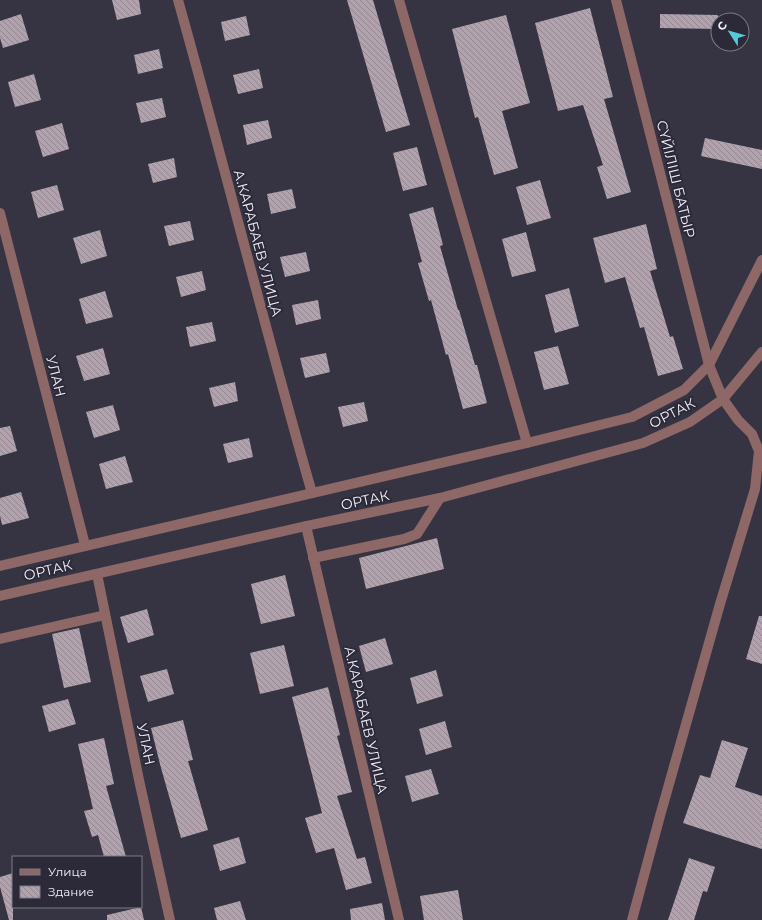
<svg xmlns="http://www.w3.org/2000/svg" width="762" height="920" viewBox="0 0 762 920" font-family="Montserrat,sans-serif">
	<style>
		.building { fill: url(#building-back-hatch) }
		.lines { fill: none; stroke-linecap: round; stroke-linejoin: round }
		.minor { stroke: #8e6767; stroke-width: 10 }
		.labels { text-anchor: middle; stroke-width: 4; stroke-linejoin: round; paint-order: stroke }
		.street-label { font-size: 14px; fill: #f2f1fb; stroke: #2c2a38 }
	</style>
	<defs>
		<pattern id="building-back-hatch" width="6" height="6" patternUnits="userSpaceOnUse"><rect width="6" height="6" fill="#b2a2ae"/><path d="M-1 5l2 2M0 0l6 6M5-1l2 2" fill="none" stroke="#928790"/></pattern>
	</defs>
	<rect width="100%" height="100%" fill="#363442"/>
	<g class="building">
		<path d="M112 0H139L141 14 117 20Z"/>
		<path d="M347 0H373L410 125 386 132Z"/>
		<path d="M590 8 613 97 604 99 631 192 607 199 597 167 603 165 583 105 558 111 535 23Z"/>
		<path d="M21 14 29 40 3 48 0 38V21Z"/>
		<path d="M660 14 718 15V29L660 28Z"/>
		<path d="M506 15 530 103 502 111 518 168 494 175 478 117 475 118 452 29Z"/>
		<path d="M246 16 250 35 225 41 221 22Z"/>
		<path d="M159 49 163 68 138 74 134 55Z"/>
		<path d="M259 69 263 88 238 94 233 75Z"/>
		<path d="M34 74 41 100 15 107 8 82Z"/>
		<path d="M162 98 166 117 141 123 136 103Z"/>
		<path d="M268 120 272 138 247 145 243 125Z"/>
		<path d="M62 123 69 149 43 157 35 131Z"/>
		<path d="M705 138 762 150V169L701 156Z"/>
		<path d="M417 147 427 185 403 191 393 153Z"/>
		<path d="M174 158 177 177 153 183 148 164Z"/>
		<path d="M540 180 551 218 527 225 516 187Z"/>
		<path d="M57 185 64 210 38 218 31 192Z"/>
		<path d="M292 189 296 208 271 214 267 194Z"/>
		<path d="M433 207 443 245 440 246 458 310H459L475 365H477L487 403 463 409 448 354 446 355 431 300 429 301 418 263 422 262 409 214Z"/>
		<path d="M190 221 194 240 169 246 164 226Z"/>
		<path d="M646 224 657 269 650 271 670 337 673 336 683 369 658 376 644 327 640 328 625 277 605 283 593 238Z"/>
		<path d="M100 230 107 256 81 264 73 238Z"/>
		<path d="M526 232 536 271 512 277 502 239Z"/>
		<path d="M306 252 310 271 285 277 280 257Z"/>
		<path d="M202 271 206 290 181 297 176 277Z"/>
		<path d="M569 288 579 326 555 333 545 295Z"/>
		<path d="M105 291 113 317 86 324 79 299Z"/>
		<path d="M318 300 321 319 296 325 292 305Z"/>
		<path d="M212 322 216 341 190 347 186 327Z"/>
		<path d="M558 346 569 384 544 390 534 352Z"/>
		<path d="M103 348 110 374 84 381 76 356Z"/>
		<path d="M326 353 330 372 305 378 300 358Z"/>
		<path d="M235 382 238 401 214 407 209 388Z"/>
		<path d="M364 402 368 421 343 427 338 407Z"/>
		<path d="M113 405 120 430 94 438 86 412Z"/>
		<path d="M10 426 17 451 0 456V428Z"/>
		<path d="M249 438 253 457 228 463 223 444Z"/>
		<path d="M125 456 133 482 106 489 99 464Z"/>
		<path d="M21 492 29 518 2 525 0 516V498Z"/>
		<path d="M437 538 444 569 366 589 359 558Z"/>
		<path d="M285 575 295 616 261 624 251 584Z"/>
		<path d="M147 609 154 635 128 643 120 617Z"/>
		<path d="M759 616H762V664L746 659Z"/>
		<path d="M79 628 91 682 64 688 52 634Z"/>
		<path d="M385 638 393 664 366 672 359 646Z"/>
		<path d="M284 645 294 686 260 694 250 653Z"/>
		<path d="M167 669 174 694 148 702 140 676Z"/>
		<path d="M436 670 443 696 417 704 410 678Z"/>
		<path d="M328 687 340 735 337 736 352 792 337 796 357 859 365 857 372 883 346 890 334 848 316 853 305 818 322 813 292 697Z"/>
		<path d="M68 699 76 724 49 732 42 706Z"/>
		<path d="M183 720 193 760 188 761 208 830 181 838 161 768 151 728Z"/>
		<path d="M445 721 452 747 426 755 419 729Z"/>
		<path d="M104 738 114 784 106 786 126 857H104L98 835 92 837 84 811 93 809 78 744Z"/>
		<path d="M722 740 748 748 735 787 762 796V849L683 823 700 775 710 778Z"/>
		<path d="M431 769 439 794 412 802 405 776Z"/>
		<path d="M239 837 246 863 220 871 213 845Z"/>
		<path d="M689 858 715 867 707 892 703 891 694 920H668Z"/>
		<path d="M13 873V920H9L0 887V877Z"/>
		<path d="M458 890 463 920H424L420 896Z"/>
		<path d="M240 901 246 920H217L214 908Z"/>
		<path d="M382 903 385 920H351L350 909Z"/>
		<path d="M141 907 144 920H107V915Z"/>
	</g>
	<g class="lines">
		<g class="minor">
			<path d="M178 0C224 164 265 329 312 493"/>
			<path d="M399 0 527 443"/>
			<path d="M616 0 709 365 723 399 738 420 752 434 759 451 755 489 720 604 660 816 632 920"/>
			<path d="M0 213 85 545"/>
			<path d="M306 526 399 920"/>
			<path d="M313 558 404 539 417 534 440 498"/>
			<path d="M0 566 527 443 632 417 684 390 709 365 762 260"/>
			<path d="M97 574 139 780 170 920"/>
			<path d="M0 596 306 526 440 498 643 443 690 422 723 399 762 352"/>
			<path d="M0 639 105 615"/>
		</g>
	</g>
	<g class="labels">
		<g class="street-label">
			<text transform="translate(676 179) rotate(76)" y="5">СҮЙІЛІШ БАТЫР</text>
			<text transform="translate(258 243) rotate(75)" y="5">А.КАРАБАЕВ УЛИЦА</text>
			<text transform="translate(56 376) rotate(76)" y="5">УЛАН</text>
			<text transform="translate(672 413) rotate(-27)" y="5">ОРТАК</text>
			<text transform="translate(365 500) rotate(-12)" y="5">ОРТАК</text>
			<text transform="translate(48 570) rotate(-13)" y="5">ОРТАК</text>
			<text transform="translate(366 720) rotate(77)" y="5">А.КАРАБАЕВ УЛИЦА</text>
			<text transform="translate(146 744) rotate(78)" y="5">УЛАН</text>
		</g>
	</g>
	<rect x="12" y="856" width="130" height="52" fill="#2c2a38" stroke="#7b7a86"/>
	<rect x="20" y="869" width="20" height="6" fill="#8e6767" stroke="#7b7a86"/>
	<text x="48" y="876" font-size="12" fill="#f2f1fb">Улица</text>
	<rect x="20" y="886" width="20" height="12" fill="url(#building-back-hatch)" stroke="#7b7a86"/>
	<text x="48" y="896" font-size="12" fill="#f2f1fb">Здание</text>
	<g transform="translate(730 32) rotate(307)"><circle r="19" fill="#2c2a38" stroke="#7b7a86"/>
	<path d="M0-3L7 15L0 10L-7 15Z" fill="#53cbda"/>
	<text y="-6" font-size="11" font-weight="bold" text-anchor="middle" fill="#f2f1fb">С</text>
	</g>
</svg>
